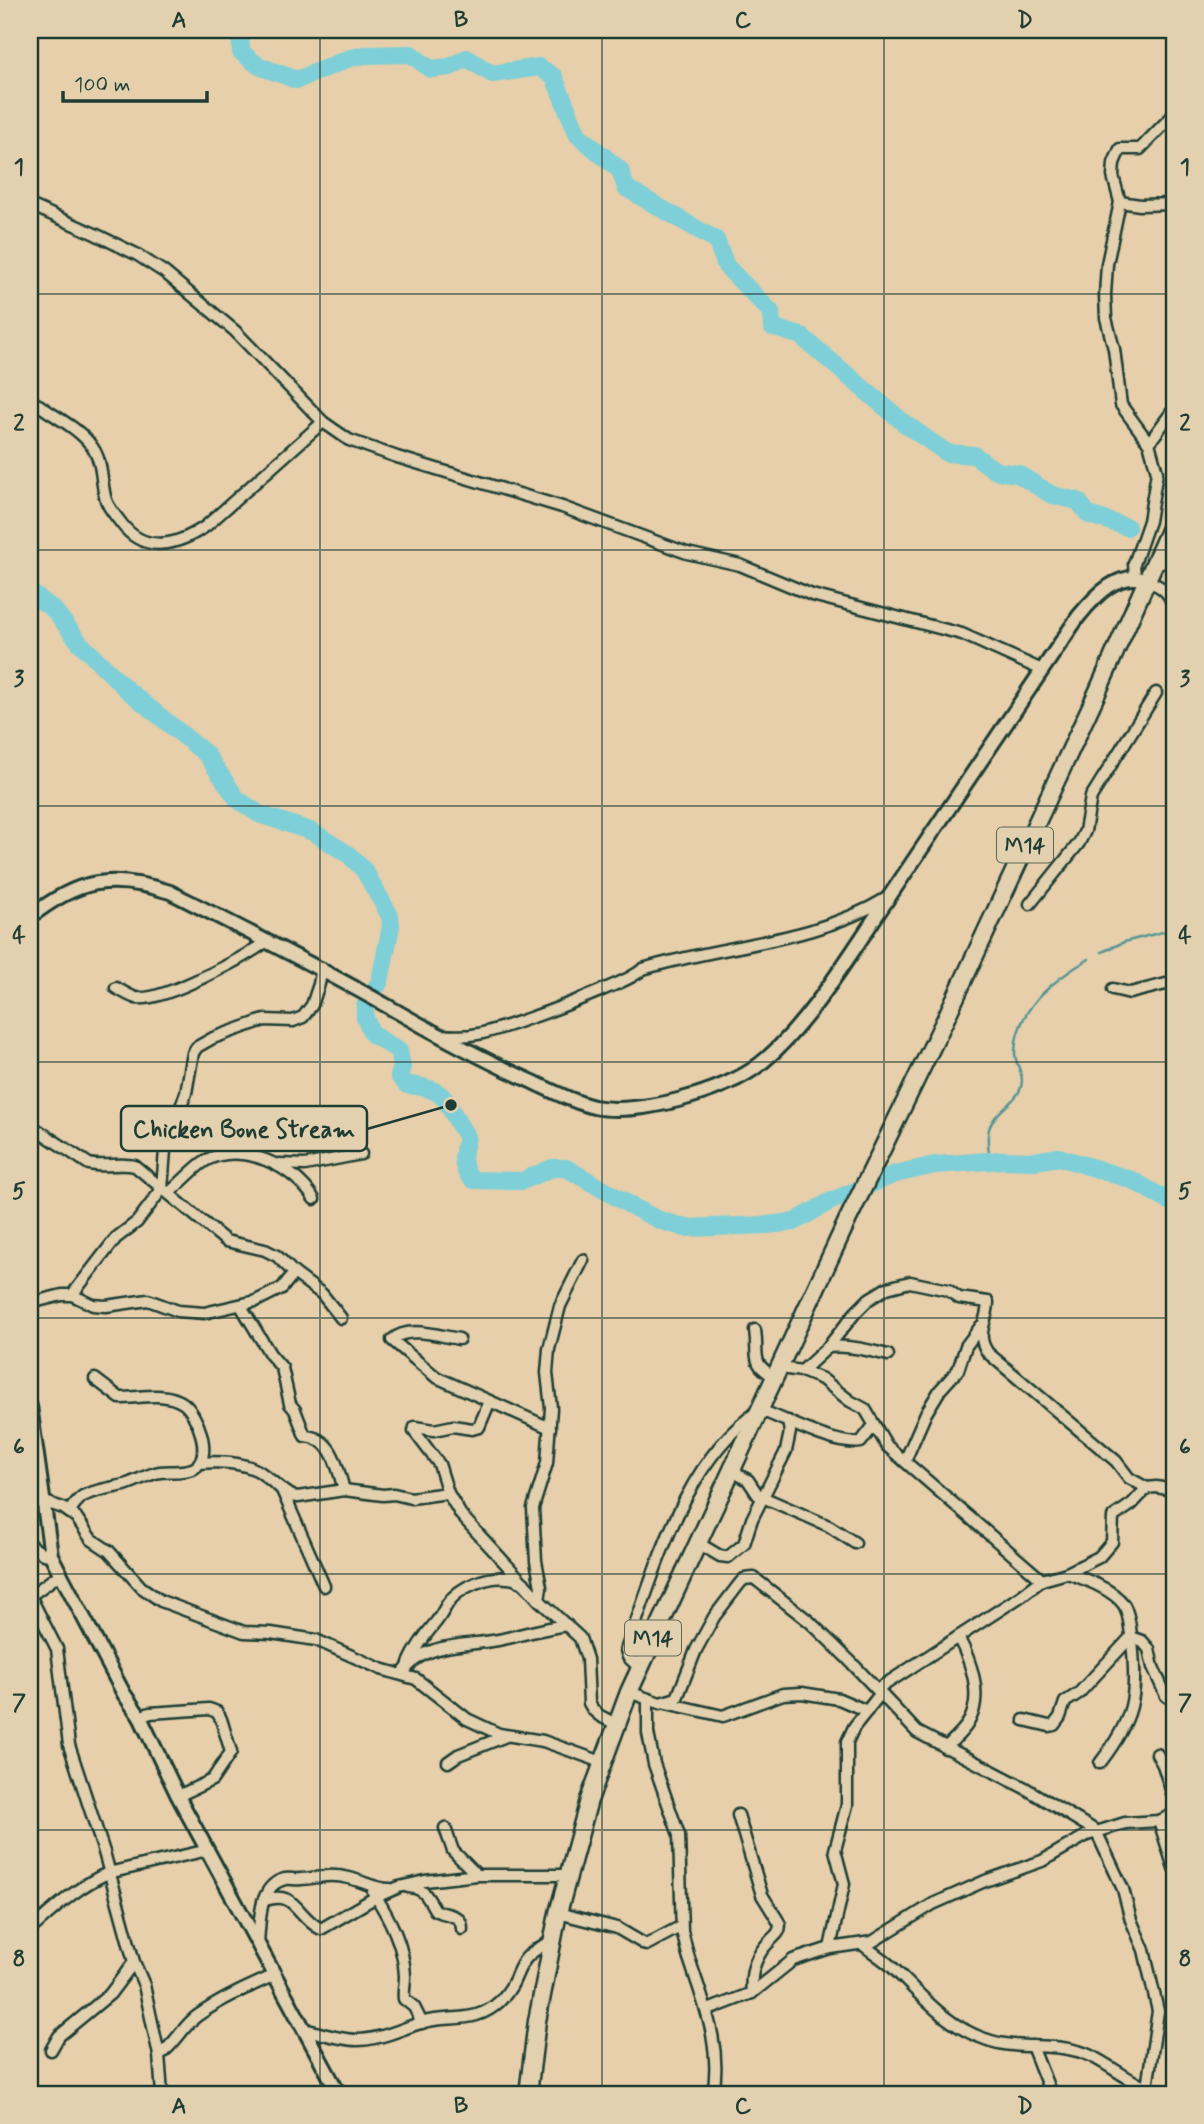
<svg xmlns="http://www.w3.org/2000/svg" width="1204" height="2124" viewBox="0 0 1204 2124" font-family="Mynerve,sans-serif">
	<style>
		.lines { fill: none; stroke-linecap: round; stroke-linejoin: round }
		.stream { stroke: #589596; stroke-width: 2.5 }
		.river { stroke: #7ecfd7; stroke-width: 18 }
		.minor-casing { stroke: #1f3d34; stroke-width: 15 }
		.tertiary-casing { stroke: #1f3d34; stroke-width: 18 }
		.trunk-casing { stroke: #1f3d34; stroke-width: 21 }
		.minor { stroke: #e2d0ae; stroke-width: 10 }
		.tertiary { stroke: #e2d0ae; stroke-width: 12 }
		.trunk { stroke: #e2d0ae; stroke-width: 16 }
		.grid { fill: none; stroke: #1f3d34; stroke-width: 2; stroke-opacity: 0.55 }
		.labels { text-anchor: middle; stroke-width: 5; stroke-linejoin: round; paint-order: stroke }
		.shield { fill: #e2d0ae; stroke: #5a6959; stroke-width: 2 }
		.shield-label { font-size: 21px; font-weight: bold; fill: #1f3d34 }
		.leader { fill: none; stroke: #1f3d34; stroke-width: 2.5 }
		.callout-dot { fill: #1f3d34; stroke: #e2d0ae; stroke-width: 2.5 }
		.callout { fill: #e2d0ae; stroke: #1f3d34; stroke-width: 2.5 }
		.callout-label { font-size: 24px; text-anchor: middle; font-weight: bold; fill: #1f3d34 }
		.neatline { fill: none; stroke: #1f3d34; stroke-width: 2.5 }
		.grid-label { font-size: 23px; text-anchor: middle; font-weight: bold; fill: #1f3d34 }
	</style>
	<rect width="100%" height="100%" fill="#e6cfaa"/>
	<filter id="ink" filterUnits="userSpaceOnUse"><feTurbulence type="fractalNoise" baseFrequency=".0143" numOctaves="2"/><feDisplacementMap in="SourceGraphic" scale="14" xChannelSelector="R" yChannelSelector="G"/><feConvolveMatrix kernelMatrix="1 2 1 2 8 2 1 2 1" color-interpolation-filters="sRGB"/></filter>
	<g filter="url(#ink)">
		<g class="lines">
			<g class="stream">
				<path d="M1102 952 1124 942 1174 929"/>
				<path d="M990 1161C989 1152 986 1138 989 1129 994 1111 1018 1101 1021 1087 1025 1073 1014 1064 1015 1051 1017 1007 1055 979 1089 959"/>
			</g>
			<g class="river">
				<path d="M240 30 241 52 259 66 297 80 350 58 365 55 411 54 430 69 450 67 467 58 492 74 539 67 554 77 578 135 620 170 626 188 716 240 726 266 771 312 772 327 801 336 904 423 947 453 974 455 996 471 1018 474 1052 495 1078 501 1089 515 1127 527"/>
				<path d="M30 592 54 610 80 643 125 688 206 754 237 799 259 814 313 832 349 855 364 870 390 916 391 926 380 981 365 1006V1018L372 1034 399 1051 402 1067 399 1076 407 1085C453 1088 445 1107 467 1137 463 1152 459 1170 474 1180L522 1181 552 1168H566L637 1209 659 1220 686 1228 767 1225 794 1222 829 1202 895 1174 935 1165 1002 1160 1035 1161 1059 1157 1132 1180 1174 1204"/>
			</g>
			<defs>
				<g id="minor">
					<path d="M1120 202 1140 205 1174 204"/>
					<path d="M30 205 95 234 136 254 164 272 235 331 323 422 349 440 397 457 562 507 687 553 740 565 812 595 962 634 1042 670"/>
					<path d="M30 401 39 405C55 417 78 428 90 444 104 461 100 481 106 500 109 509 116 516 121 523 144 554 177 546 206 526L323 422"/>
					<path d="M1149 443 1174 409"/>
					<path d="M1155 565 1174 559"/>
					<path d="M1135 576 1134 564 1149 521 1157 472 1149 443 1121 405 1114 349 1106 318 1105 295 1107 264 1120 202 1113 176 1114 163 1120 149H1140L1174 114"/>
					<path d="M1148 581C1163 587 1170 593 1174 608"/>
					<path d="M1030 904 1079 843 1085 831 1091 797 1156 693"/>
					<path d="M116 988C122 991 129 996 136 998 163 1002 244 958 267 941"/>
					<path d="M1113 989 1130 993 1174 982"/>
					<path d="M441 1035C477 1039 497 1029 530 1018 554 1010 576 1001 600 991 615 984 630 980 643 969 725 944 813 943 887 898"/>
					<path d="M30 1125 89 1164C105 1168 120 1162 135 1166L226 1241 265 1250 277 1256 294 1273 322 1294 341 1318"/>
					<path d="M280 1164 305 1165 361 1154"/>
					<path d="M169 1193C181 1183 194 1168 205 1161 241 1140 295 1167 314 1199"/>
					<path d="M72 1295 93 1305 106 1306 148 1300 178 1311 204 1313 256 1301 282 1288 294 1273"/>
					<path d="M30 1303 62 1295H72L116 1238 137 1222 162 1189 165 1150 186 1093 193 1053 197 1047 213 1038 258 1022 265 1020 293 1021 303 1017 312 1005 319 984 322 968"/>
					<path d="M241 1306 270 1354 282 1368 290 1404 295 1410 305 1436C333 1438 337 1466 344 1490"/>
					<path d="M755 1330C759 1357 749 1362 776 1378"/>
					<path d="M459 1339C439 1336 408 1325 392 1340L436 1377 550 1428"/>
					<path d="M828 1347C849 1345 868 1350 888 1355"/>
					<path d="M780 1368 802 1371 822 1379 850 1401 865 1409 887 1446 1042 1580"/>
					<path d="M802 1371 828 1347 855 1313 869 1299 887 1288 910 1282 948 1290 959 1298 988 1302C988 1322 974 1333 988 1353L1116 1461 1129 1478 1147 1488"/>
					<path d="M489 1403 479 1427 472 1429 453 1426 434 1430 415 1427 414 1431 439 1464 448 1493 461 1515 539 1600 580 1638 587 1659 589 1703 593 1710 600 1716 616 1724"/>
					<path d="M905 1461 926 1413 940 1390 958 1370 966 1346 981 1326"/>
					<path d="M199 1463C218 1461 244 1462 260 1472 271 1480 280 1489 292 1496L298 1497 344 1490 383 1495 394 1494 411 1498 448 1493"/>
					<path d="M732 1471 748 1480 758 1495 829 1526 855 1543"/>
					<path d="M282 1490 324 1586"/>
					<path d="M30 1497 63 1508 76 1517 91 1539 109 1551 141 1587 161 1601 244 1632 271 1633 316 1640 381 1669 416 1679 467 1719 499 1734 543 1741 602 1762"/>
					<path d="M69 1512C73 1506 77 1500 83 1496 95 1490 111 1488 125 1485 137 1481 148 1474 160 1472 170 1471 190 1473 197 1466 212 1453 197 1413 183 1403 165 1391 141 1398 120 1398L95 1379"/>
					<path d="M698 1543 720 1556 728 1557 744 1544 752 1519 786 1451 790 1432 788 1421"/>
					<path d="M30 1545 43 1554 51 1555"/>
					<path d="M1067 1573C1085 1579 1113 1589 1124 1605 1130 1615 1130 1631 1132 1642 1138 1696 1134 1719 1100 1763"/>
					<path d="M30 1596 57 1649 69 1745 104 1852 134 1962 144 1985 159 2055 162 2094"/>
					<path d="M30 1596 60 1574"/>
					<path d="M539 1600 541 1587 536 1561 533 1508 547 1463 551 1408 547 1373 549 1349 560 1306 583 1260"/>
					<path d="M1131 1637 1142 1641 1149 1649 1153 1667 1166 1696 1174 1701"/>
					<path d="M409 1663C416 1647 425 1635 436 1622 441 1616 444 1609 448 1603 459 1587 488 1575 508 1578 513 1578 519 1581 524 1583"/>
					<path d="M640 1668 628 1657 626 1650C656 1570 684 1459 760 1410 785 1419 837 1447 861 1442L871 1429 876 1430"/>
					<path d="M403 1674C422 1640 470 1647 503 1639 524 1634 545 1628 567 1625"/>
					<path d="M878 1689 1021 1596 1042 1580 1067 1573 1099 1557 1112 1542 1113 1517 1132 1504 1147 1488 1156 1487 1174 1490"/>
					<path d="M629 1692 660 1703 677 1698 696 1650 714 1617 740 1583 744 1579 754 1578 810 1622 849 1660 917 1732 1025 1788 1096 1831 1123 1889 1131 1920 1144 1950 1158 2011 1147 2088"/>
					<path d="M648 1700V1733L654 1764 679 1835 682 1932"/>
					<path d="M666 1703 723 1716 783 1694 802 1693 839 1699 867 1711"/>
					<path d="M140 1717 150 1713 209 1709 217 1712 221 1719 231 1752 212 1780 178 1796"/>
					<path d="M1024 1720 1049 1726 1054 1725 1060 1717 1065 1702 1079 1693 1131 1637"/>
					<path d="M945 1748C953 1740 963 1732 968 1723 984 1697 971 1661 958 1637"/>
					<path d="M1157 1754 1163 1765 1174 1799"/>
					<path d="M448 1762 458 1755 506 1736"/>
					<path d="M738 1815 762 1895 780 1924C780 1934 775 1935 769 1942 755 1956 750 1974 752 1993"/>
					<path d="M1159 1821 1174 1868"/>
					<path d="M445 1828 453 1851 477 1875"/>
					<path d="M408 1887C425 1888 427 1897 435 1910 446 1916 462 1913 462 1929"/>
					<path d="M373 1892C389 1917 404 1945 405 1976 405 1984 403 1991 404 1999L414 2007 422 2023"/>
					<path d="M263 1901C296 1888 296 1917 321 1929L376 1897 399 1887 425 1881 477 1875H568"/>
					<path d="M558 1913 617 1928 646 1945 676 1929H681C685 1939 686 1951 690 1961 704 2005 722 2045 713 2094"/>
					<path d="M30 1930C54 1909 78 1886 108 1873L208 1850"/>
					<path d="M258 1944C260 1922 258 1885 285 1879 291 1878 295 1880 301 1879 321 1878 327 1873 349 1878 363 1881 374 1889 390 1889"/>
					<path d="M862 1944C872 1952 883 1959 892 1967 921 1995 946 2026 985 2039 1019 2052 1058 2040 1091 2056 1115 2068 1135 2086 1162 2094"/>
					<path d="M830 1948 844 1884 835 1850 847 1805V1742L854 1727 881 1693"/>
					<path d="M708 2010 752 1993 793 1960 830 1948 872 1942 933 1904 985 1881 1042 1861 1087 1835 1125 1823 1159 1821 1174 1814"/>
					<path d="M304 2029C321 2033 340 2040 357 2040 381 2040 402 2028 424 2022 452 2015 477 2024 500 2001 525 1976 510 1959 551 1942"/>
					<path d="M1032 2046 1051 2094"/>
					<path d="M51 2050 59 2036 110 1994 134 1962"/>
					<path d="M159 2055C175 2045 182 2027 197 2016 221 1999 248 1987 275 1975"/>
				</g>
				<g id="tertiary">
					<path d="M30 917C78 879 112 873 170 892 243 929 317 966 389 1007 436 1034 483 1060 533 1082 552 1091 573 1102 594 1107 638 1116 726 1092 760 1064 809 1025 853 949 889 897 952 804 1015 711 1078 617 1095 596 1119 569 1148 581"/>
					<path d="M30 1406 51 1555 57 1567 124 1694 140 1717 178 1796 339 2094"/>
				</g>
				<path id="trunk" d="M528 2094 537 2021 558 1913 589 1800 629 1692 848 1219 945 1020 1097 693 1174 519"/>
			</defs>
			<use href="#minor" class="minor-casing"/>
			<use href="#tertiary" class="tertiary-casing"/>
			<use href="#trunk" class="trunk-casing"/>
			<use href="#minor" class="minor"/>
			<use href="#tertiary" class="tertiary"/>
			<use href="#trunk" class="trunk"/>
		</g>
	</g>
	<path class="grid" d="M320 30V2094M602 30V2094M884 30V2094M30 294H1174M30 550H1174M30 806H1174M30 1062H1174M30 1318H1174M30 1574H1174M30 1830H1174"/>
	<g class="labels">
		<g class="shield">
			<rect x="997" y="827.5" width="56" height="35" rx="5"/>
			<rect x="625" y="1620.5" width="56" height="35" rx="5"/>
		</g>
		<g class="shield-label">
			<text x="1025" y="852">M14</text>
			<text x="653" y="1645">M14</text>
		</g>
	</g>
	<path class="leader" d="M451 1105L367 1129"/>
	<circle class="callout-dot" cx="451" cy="1105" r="7"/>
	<rect class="callout" x="121" y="1106" width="246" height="45" rx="7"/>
	<g class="callout-label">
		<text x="244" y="1137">Chicken Bone Stream</text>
	</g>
	<rect width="1204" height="2124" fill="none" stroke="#e2d0ae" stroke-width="77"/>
	<path d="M63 91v10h144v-10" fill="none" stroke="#1f3d34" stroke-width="3.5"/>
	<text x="74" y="91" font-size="21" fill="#1f3d34" stroke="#e2d0ae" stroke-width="5" paint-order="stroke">100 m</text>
	<rect x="38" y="38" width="1128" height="2048" class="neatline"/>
	<g class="grid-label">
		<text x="179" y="27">A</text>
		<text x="461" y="27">B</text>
		<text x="743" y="27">C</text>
		<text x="1025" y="27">D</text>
		<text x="19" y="174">1</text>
		<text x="1185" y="174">1</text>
		<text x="19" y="430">2</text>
		<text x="1185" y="430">2</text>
		<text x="19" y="686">3</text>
		<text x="1185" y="686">3</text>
		<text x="19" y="942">4</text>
		<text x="1185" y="942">4</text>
		<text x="19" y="1198">5</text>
		<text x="1185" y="1198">5</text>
		<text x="19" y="1454">6</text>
		<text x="1185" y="1454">6</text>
		<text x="19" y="1710">7</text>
		<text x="1185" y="1710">7</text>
		<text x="19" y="1966">8</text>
		<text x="1185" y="1966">8</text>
		<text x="179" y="2113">A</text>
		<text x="461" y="2113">B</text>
		<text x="743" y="2113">C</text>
		<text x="1025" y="2113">D</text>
	</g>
</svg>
